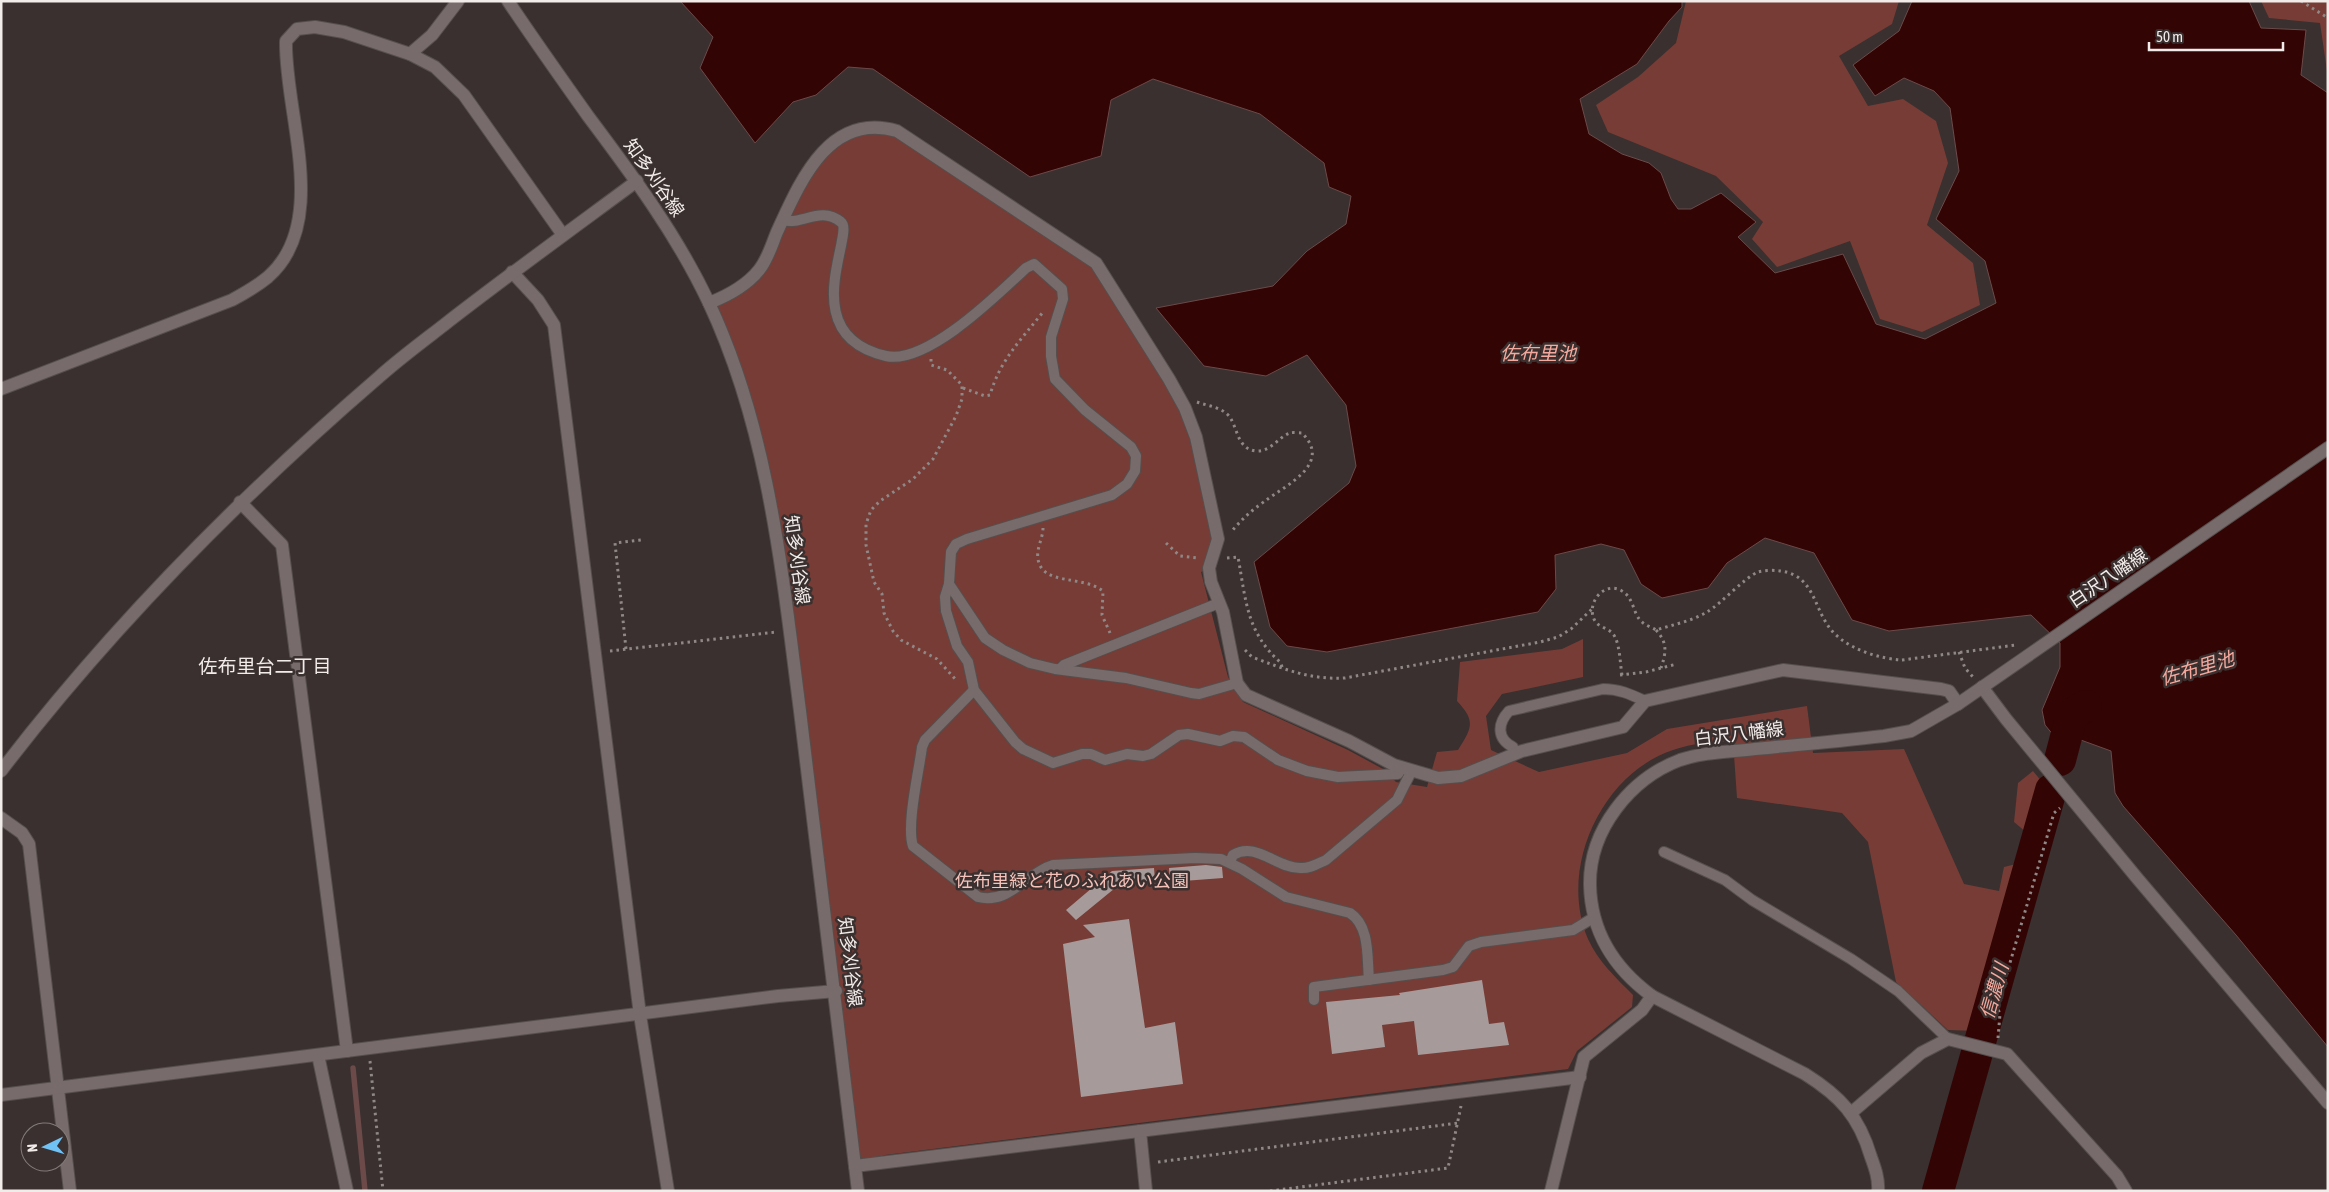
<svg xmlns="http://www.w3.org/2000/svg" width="2329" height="1192" viewBox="0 0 2329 1192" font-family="'Asap Condensed','Noto Sans JP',sans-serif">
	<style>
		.green { fill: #773c35 }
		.water { fill: #320504; stroke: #6b4a49 }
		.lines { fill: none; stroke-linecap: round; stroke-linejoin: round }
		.stream { stroke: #6b4a49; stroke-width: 5.5 }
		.river { stroke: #320504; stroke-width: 32 }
		.building { fill: #a69b9a }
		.service-casing { stroke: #564f4e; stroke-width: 12 }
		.minor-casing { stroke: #564f4e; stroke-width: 14 }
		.tertiary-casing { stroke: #564f4e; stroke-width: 14 }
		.secondary-casing { stroke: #564f4e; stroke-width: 14 }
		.path { stroke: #8f8887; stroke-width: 3; stroke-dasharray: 2.5 4; stroke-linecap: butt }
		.service { stroke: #776c6b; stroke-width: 10 }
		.minor { stroke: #776c6b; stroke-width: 12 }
		.tertiary { stroke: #776c6b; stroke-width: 12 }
		.secondary { stroke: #776c6b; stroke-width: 12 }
		.labels { text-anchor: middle; stroke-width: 5; stroke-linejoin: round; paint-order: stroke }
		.street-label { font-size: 18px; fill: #f1ebea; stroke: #39302f }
		.park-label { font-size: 18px; fill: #f6c2ba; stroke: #39302f }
		.water-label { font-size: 19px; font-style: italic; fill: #f5a99e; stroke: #39302f }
		.neighbourhood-label { font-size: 19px; fill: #f1ebea; stroke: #39302f }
	</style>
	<rect width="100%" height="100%" fill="#39302f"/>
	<g class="green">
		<path d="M1686 1H1899L1892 24 1839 56 1868 106 1903 99 1936 121 1948 163 1927 225 1973 263 1980 305 1922 332 1880 319 1850 241 1777 267 1752 239 1763 222 1716 176 1608 132 1596 105 1638 77 1676 43Z"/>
		<path d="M2261 1H2328V78L2320 23 2269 18Z"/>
		<path d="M885 128 1096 263 1185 408 1218 539 1209 568 1201 572 1228 677 1243 702 1348 750 1383 769 1396 782 1427 787 1437 752 1458 750C1472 728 1476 721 1457 701L1460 662 1562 649 1583 639V677L1502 694 1486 716 1491 750 1539 772 1627 753 1667 729 1807 706 1813 753 1904 749 1964 884 1999 891 2004 867 2028 861 2033 838 2014 822 2018 783 2033 771 2056 799 2019 921 1977 1031 1948 1030 1896 982 1868 842 1842 813 1737 798 1733 741C1712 742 1693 743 1673 750 1601 774 1558 869 1588 939 1598 961 1616 978 1633 995L1632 1007 1577 1051 1568 1069 885 1155 855 1166 836 991 757 433 709 303 759 270 792 201 841 136Z"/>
	</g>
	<path class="water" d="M680 1H1682V7L1669 21 1637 64 1580 99 1589 134 1622 154 1649 163 1661 173 1671 199 1678 209H1691L1721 193 1756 222 1738 237 1775 273 1843 254 1876 324 1925 339 1996 303 1985 261 1936 219 1959 171 1950 108 1934 91 1904 78 1875 96 1853 65 1899 31 1912 1H2249L2261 28 2306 30 2301 75 2328 93V1047L2236 935 2123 806 2115 793 2111 751 2078 739 2059 742 2045 725 2042 710 2060 667V643L2031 615 1889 631 1852 620 1814 553 1765 538 1727 563 1708 588 1662 598 1641 584 1624 550 1601 544 1555 555 1556 589 1538 612 1327 652 1287 646 1270 627 1254 562 1349 483 1356 466 1346 405 1307 355 1266 376 1204 366 1156 308 1273 286 1307 251 1346 224 1351 196 1329 187 1324 163 1260 114 1153 79 1111 100 1101 156 1030 177 873 69 848 67 816 95 793 102 755 143 700 68 713 37Z"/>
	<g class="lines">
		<path class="stream" d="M353 1068 365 1191"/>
		<g class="river">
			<path d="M2060 760 2072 714 2086 706"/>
			<path d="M1938 1191 2051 790"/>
		</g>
	</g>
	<g class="building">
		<path d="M1206 865 1222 867 1223 878 1170 882 1169 868Z"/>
		<path d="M1154 868 1155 880 1120 884 1076 920 1066 910 1112 871Z"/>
		<path d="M1129 919 1145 1028 1175 1022 1183 1084 1081 1097 1063 944 1095 937 1083 925Z"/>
		<path d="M1482 980 1489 1024 1504 1022 1509 1045 1418 1055 1414 1021 1382 1025 1385 1047 1332 1054 1326 1002 1400 995 1399 993Z"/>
	</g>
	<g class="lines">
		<defs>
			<g id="service">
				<path d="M783 220C802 226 820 205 841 222 856 233 793 335 886 356 927 365 998 294 1026 268L1034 264 1062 289 1063 299 1051 337V356L1055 379 1085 410 1131 447 1136 456 1135 471 1127 484 1112 495 967 539 956 544 951 552 949 584 985 638 1003 650 1030 663 1055 669 1126 678 1191 693 1199 694 1237 683"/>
				<path d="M949 584 945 597 946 611 957 646 968 662 974 690 1015 742 1023 749 1053 763 1082 754H1091L1105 760 1127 754 1143 756 1151 754 1179 735 1188 734 1220 741 1233 736 1244 737 1278 760 1307 771 1338 777 1398 774 1402 767"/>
				<path d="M1060 669 1064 665 1219 603"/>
				<path d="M974 690 925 740 922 747C919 771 906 826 913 846L978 897C1009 905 1026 873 1053 865L1195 858 1221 859 1242 869 1286 897 1350 913C1370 926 1367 957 1369 980"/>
				<path d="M1515 753 1513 747C1497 739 1497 724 1509 711L1603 689C1619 689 1630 694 1645 701"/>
				<path d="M1664 852 1725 880 1752 900 1851 959 1898 991 1948 1039"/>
				<path d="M1230 862 1233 855C1256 841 1276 868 1300 868 1309 869 1317 864 1326 860L1397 800 1412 770"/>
				<path d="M1314 1000V987L1443 970 1453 967 1469 946 1481 942 1573 930 1593 918"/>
			</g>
			<g id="minor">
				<path d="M410 54 432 35 458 1"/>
				<path d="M512 272 538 300 554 325 640 1015 668 1191"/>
				<path d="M709 303C727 296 747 285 759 270 768 259 772 244 777 232 800 182 829 111 897 131L1096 263 1169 379 1185 408 1196 437 1218 539 1209 568 1211 582 1223 612 1237 683 1246 695 1349 741 1394 765 1438 778 1461 776 1522 751 1623 727 1645 701 1783 670 1941 689 1949 691 1958 704"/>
				<path d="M1 389 232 300C245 293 257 286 268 277 331 222 284 111 286 41L297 29 315 27 344 32 410 54 435 67 464 95 563 235"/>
				<path d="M240 502 282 545 347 1051"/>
				<path d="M1982 687 2006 719 2137 878 2328 1103"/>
				<path d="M1 818 22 833 29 844 70 1191"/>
				<path d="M318 1055 347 1191"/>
				<path d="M1 1095 778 996 836 991"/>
				<path d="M1851 1113 1921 1053 1948 1039 2007 1054 2117 1176 2126 1191"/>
				<path d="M1140 1131 1146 1191"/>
				<path d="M855 1166 1580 1077"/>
				<path d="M1551 1191 1584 1057 1642 1010 1652 996"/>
			</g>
			<g id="tertiary">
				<path d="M508 1C534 40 561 78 588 116 633 176 677 235 709 303 769 431 782 572 800 711 820 871 839 1031 858 1191"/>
				<path d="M1 771C112 626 241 496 379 377 399 359 422 342 444 325 507 276 572 229 637 181"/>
			</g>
			<path id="secondary" d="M1878 1191C1879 1179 1875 1168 1871 1157 1859 1116 1840 1096 1805 1074L1652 996C1615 969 1591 932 1590 885 1589 830 1630 779 1680 760 1704 752 1730 752 1755 749 1798 745 1841 741 1884 736L1911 731 1958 704 2328 448"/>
		</defs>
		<use href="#service" class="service-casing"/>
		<use href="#minor" class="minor-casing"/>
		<use href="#tertiary" class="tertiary-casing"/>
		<use href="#secondary" class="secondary-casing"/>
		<g class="path">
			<path d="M2301 1 2328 18"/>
			<path d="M931 359V365L947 370 962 385V399L956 416 933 459 913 479 880 501 871 510 866 524V545L874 582 882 594 884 613 893 631 901 640 937 659 957 681"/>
			<path d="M963 388 985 396 990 395C1000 360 1021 340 1043 312"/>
			<path d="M1197 402C1208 406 1221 407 1229 416 1238 428 1237 449 1256 451 1271 452 1278 437 1290 433 1293 432 1299 433 1302 433 1333 464 1286 485 1265 501 1252 510 1241 520 1231 532"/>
			<path d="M1043 528C1043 538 1036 549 1038 559 1042 586 1083 575 1103 591L1102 615 1110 633"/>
			<path d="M1166 543 1180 556 1198 558"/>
			<path d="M1227 558 1238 557C1246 600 1246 632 1281 663L1282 667"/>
			<path d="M1656 630C1668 643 1666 653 1661 668"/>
			<path d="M626 649 615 543 641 540"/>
			<path d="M1245 650 1252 657C1284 669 1310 680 1345 678L1540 642 1558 637 1571 629 1592 609"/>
			<path d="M610 651 777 632"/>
			<path d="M1959 652 1965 668 1973 677"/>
			<path d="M1620 675 1646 672 1677 664"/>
			<path d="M1622 675C1620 663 1620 647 1615 637 1611 628 1599 628 1595 621 1585 604 1604 580 1622 591 1633 597 1633 612 1640 620 1644 625 1651 627 1656 630 1672 625 1692 621 1707 612 1722 603 1744 578 1758 572 1765 570 1774 570 1781 571 1817 576 1813 613 1835 634 1851 650 1881 659 1902 660L2016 645"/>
			<path d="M1998 1038 2000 1014 1997 1007 2054 813 2060 808"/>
			<path d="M370 1061 383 1191"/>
			<path d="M1158 1162 1458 1123"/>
			<path d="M1270 1191 1448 1168 1461 1106"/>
		</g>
		<use href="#service" class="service"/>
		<use href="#minor" class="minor"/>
		<use href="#tertiary" class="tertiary"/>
		<use href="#secondary" class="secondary"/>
	</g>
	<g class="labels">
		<g class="street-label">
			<text transform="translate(654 178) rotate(55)" y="6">知多刈谷線</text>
			<text transform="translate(797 560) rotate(82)" y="6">知多刈谷線</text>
			<text transform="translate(2108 578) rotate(-34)" y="6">白沢八幡線</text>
			<text transform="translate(1739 734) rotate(-7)" y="6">白沢八幡線</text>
			<text transform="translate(850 962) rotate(83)" y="6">知多刈谷線</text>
		</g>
		<g class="park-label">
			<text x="1072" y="887">佐布里緑と花のふれあい公園</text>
		</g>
		<g class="water-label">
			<text x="1538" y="360">佐布里池</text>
			<text transform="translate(2197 668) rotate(-16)" y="7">佐布里池</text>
			<text transform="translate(1994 991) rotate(-74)" y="7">信濃川</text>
		</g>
		<g class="neighbourhood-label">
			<text x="265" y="673">佐布里台二丁目</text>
		</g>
	</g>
	<rect width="2329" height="1192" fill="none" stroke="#f1ebea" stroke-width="5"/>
	<g transform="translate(45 1147) rotate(265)"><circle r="24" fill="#39302f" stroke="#837b7a"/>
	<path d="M0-4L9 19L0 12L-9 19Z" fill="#70c1f4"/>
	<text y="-8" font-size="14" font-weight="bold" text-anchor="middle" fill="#f1ebea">N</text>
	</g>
	<path d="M2149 42v8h134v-8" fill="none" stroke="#f1ebea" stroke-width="2.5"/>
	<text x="2156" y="42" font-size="15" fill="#f1ebea" stroke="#39302f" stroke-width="4" paint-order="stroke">50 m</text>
</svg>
